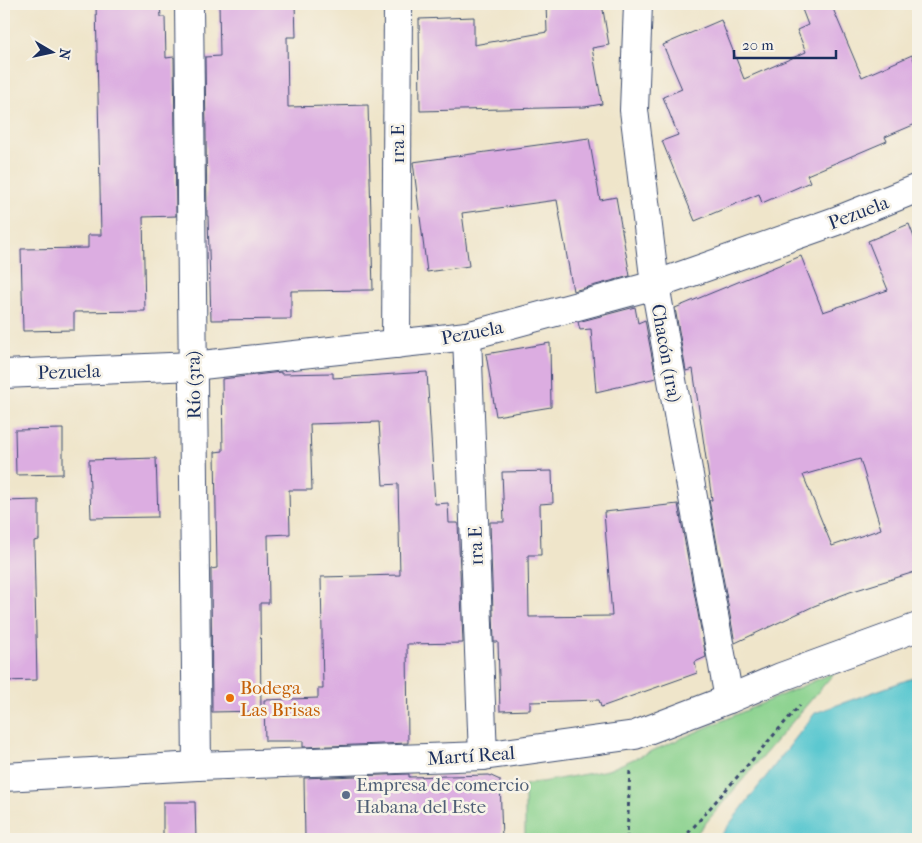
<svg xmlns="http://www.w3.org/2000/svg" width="922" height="843" viewBox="0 0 922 843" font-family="'IM FELL French Canon',serif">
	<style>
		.green { fill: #8ad28e; stroke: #528076 }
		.water { fill: #5bc8d0; stroke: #3b7c97 }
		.building { fill: #dcade1; fill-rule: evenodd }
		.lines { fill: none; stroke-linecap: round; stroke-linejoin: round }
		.minor-casing { stroke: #3b4a6e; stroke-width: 30 }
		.major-casing { stroke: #3b4a6e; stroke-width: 30 }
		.path { stroke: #3b4a6e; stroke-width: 3; stroke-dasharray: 4 4; stroke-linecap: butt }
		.minor { stroke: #fff; stroke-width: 28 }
		.major { stroke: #fff; stroke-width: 28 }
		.food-dot { fill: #e8710a; stroke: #f7f3e8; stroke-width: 2 }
		.service-dot { fill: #5c6f8a; stroke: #f7f3e8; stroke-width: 2 }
		.labels { text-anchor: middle; stroke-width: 5; stroke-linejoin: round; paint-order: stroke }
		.street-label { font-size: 19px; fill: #1b2f5e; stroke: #f7f3e8 }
		.food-label { font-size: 19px; fill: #c56008; stroke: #f7f3e8; text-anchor: start }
		.service-label { font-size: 19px; fill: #4e5e75; stroke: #f7f3e8; text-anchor: start }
	</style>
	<rect width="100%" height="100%" fill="#f7f3e8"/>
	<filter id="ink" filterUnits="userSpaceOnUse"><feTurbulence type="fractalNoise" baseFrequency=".02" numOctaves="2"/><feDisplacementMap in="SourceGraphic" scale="10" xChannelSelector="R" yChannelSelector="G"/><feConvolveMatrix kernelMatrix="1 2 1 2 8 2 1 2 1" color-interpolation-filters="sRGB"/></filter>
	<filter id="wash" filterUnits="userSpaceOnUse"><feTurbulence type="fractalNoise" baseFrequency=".0096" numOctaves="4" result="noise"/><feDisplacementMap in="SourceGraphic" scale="20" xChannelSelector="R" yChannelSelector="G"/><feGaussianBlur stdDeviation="1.12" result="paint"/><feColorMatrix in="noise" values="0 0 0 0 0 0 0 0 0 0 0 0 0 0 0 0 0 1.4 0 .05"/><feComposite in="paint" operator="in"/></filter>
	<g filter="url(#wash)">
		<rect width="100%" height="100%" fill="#efe5ca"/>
		<path class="green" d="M835 672 692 839H525V785L608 770Z"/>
		<path class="water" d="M918 676V839H718L815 713Z"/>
		<g id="blocks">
			<g class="building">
				<path d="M96 4H160L161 17H165L166 58 174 57 176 216 143 217 145 311 74 312V330L23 331 21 249 88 248V235H101Z"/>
				<path d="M219 4H295L296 37H287L288 107 368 105 373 290 291 291V319L211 320 208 216H207L205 57 220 56Z"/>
				<path d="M546 4H602L609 45 592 48 602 104 585 107 420 111 419 19 474 17V45L547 32Z"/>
				<path d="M800 4H831L862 77 912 55 918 71V123L885 137 887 141 807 175 810 182 762 203 759 194 695 221 662 141 678 135 663 97 682 89 663 45 721 20 744 79 806 52 797 30 808 25Z"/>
				<path d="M589 138 600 200 616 197 630 276 573 291 557 200 462 213 469 266 427 272 413 162Z"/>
				<path d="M909 224 918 248V571L850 592 814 606 735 643 709 500H712L693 369 686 371 675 308 801 256 823 312 888 290 868 241ZM860 459 881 529 832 546 803 475Z"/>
				<path d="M635 307 638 323 645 320 656 378 596 392 591 329 580 330 578 322Z"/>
				<path d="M550 343 551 407 496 416 486 354Z"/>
				<path d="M281 372V374L333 373V378L427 372 435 504 448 503 449 523H458L463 643 407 644 408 743 303 747V741H265L264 700 318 698V689H323L321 577 400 575 398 484 383 485 379 422 310 424 312 490H289L290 534 268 535 269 603H260L261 711 212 712 211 569 217 568 215 452 223 451 222 379Z"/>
				<path d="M63 429V474L16 475 15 430Z"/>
				<path d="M156 458 158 517 91 518 89 460Z"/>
				<path d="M552 471 553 503 540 504 541 555H528L529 617 612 616 604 512 678 504 706 657 695 662 697 673 601 707 599 700 530 702V710L500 711 498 642H494L490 522H504L502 472Z"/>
				<path d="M39 500V540L34 541 37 680 4 681V501Z"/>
				<path d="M409 774V777L489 775 500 780 502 839H305L304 778Z"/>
				<path d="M163 802H195L196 839H163Z"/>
			</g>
		</g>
	</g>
	<g filter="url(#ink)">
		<use href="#blocks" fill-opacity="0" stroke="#3b4a6e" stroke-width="1"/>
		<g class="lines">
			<defs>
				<g id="minor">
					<path d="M189 4 197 766"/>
					<path d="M638 4 634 110 655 285 729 699"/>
					<path d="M467 336 483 756"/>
					<path d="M396 344 398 4"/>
				</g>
				<g id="major">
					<path d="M4 374 193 366 467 336 655 285 836 221 918 188"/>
					<path d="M4 777 197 766 483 756 635 735 729 699 781 677 918 627"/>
				</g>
			</defs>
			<use href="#minor" class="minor-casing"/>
			<use href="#major" class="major-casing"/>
			<g class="path">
				<path d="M627 839 630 768"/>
				<path d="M683 839 800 705"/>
			</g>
			<use href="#minor" class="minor"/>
			<use href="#major" class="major"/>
		</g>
	</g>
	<circle class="food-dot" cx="230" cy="698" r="5"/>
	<circle class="service-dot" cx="346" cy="795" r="5"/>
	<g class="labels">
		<g class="street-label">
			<text transform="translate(397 144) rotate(-90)" y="7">1ra E</text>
			<text transform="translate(858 212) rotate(-21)" y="7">Pezuela</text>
			<text transform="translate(472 332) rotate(-11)" y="7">Pezuela</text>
			<text transform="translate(667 353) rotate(80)" y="7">Chacón (1ra)</text>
			<text transform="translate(69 371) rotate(-2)" y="7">Pezuela</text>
			<text transform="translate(193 385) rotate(-91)" y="7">Río (3ra)</text>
			<text transform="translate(475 546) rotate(-92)" y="7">1ra E</text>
			<text transform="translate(471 755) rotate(-4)" y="7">Martí Real</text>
		</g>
		<g class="food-label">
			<text x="240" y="694">Bodega<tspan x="240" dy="22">Las Brisas</tspan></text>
		</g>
		<g class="service-label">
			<text x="356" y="791">Empresa de comercio<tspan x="356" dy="22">Habana del Este</tspan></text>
		</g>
	</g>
	<rect width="922" height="843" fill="none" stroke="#f7f3e8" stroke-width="20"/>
	<g transform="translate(52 52) rotate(99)" stroke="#f7f3e8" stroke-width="4" paint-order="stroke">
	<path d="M0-4L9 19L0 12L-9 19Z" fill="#1b2f5e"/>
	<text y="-8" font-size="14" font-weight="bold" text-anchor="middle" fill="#1b2f5e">N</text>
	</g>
	<path d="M734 50v8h102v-8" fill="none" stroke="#1b2f5e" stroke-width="2.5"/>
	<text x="742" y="50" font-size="15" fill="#1b2f5e" stroke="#f7f3e8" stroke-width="4" paint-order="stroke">20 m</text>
</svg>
